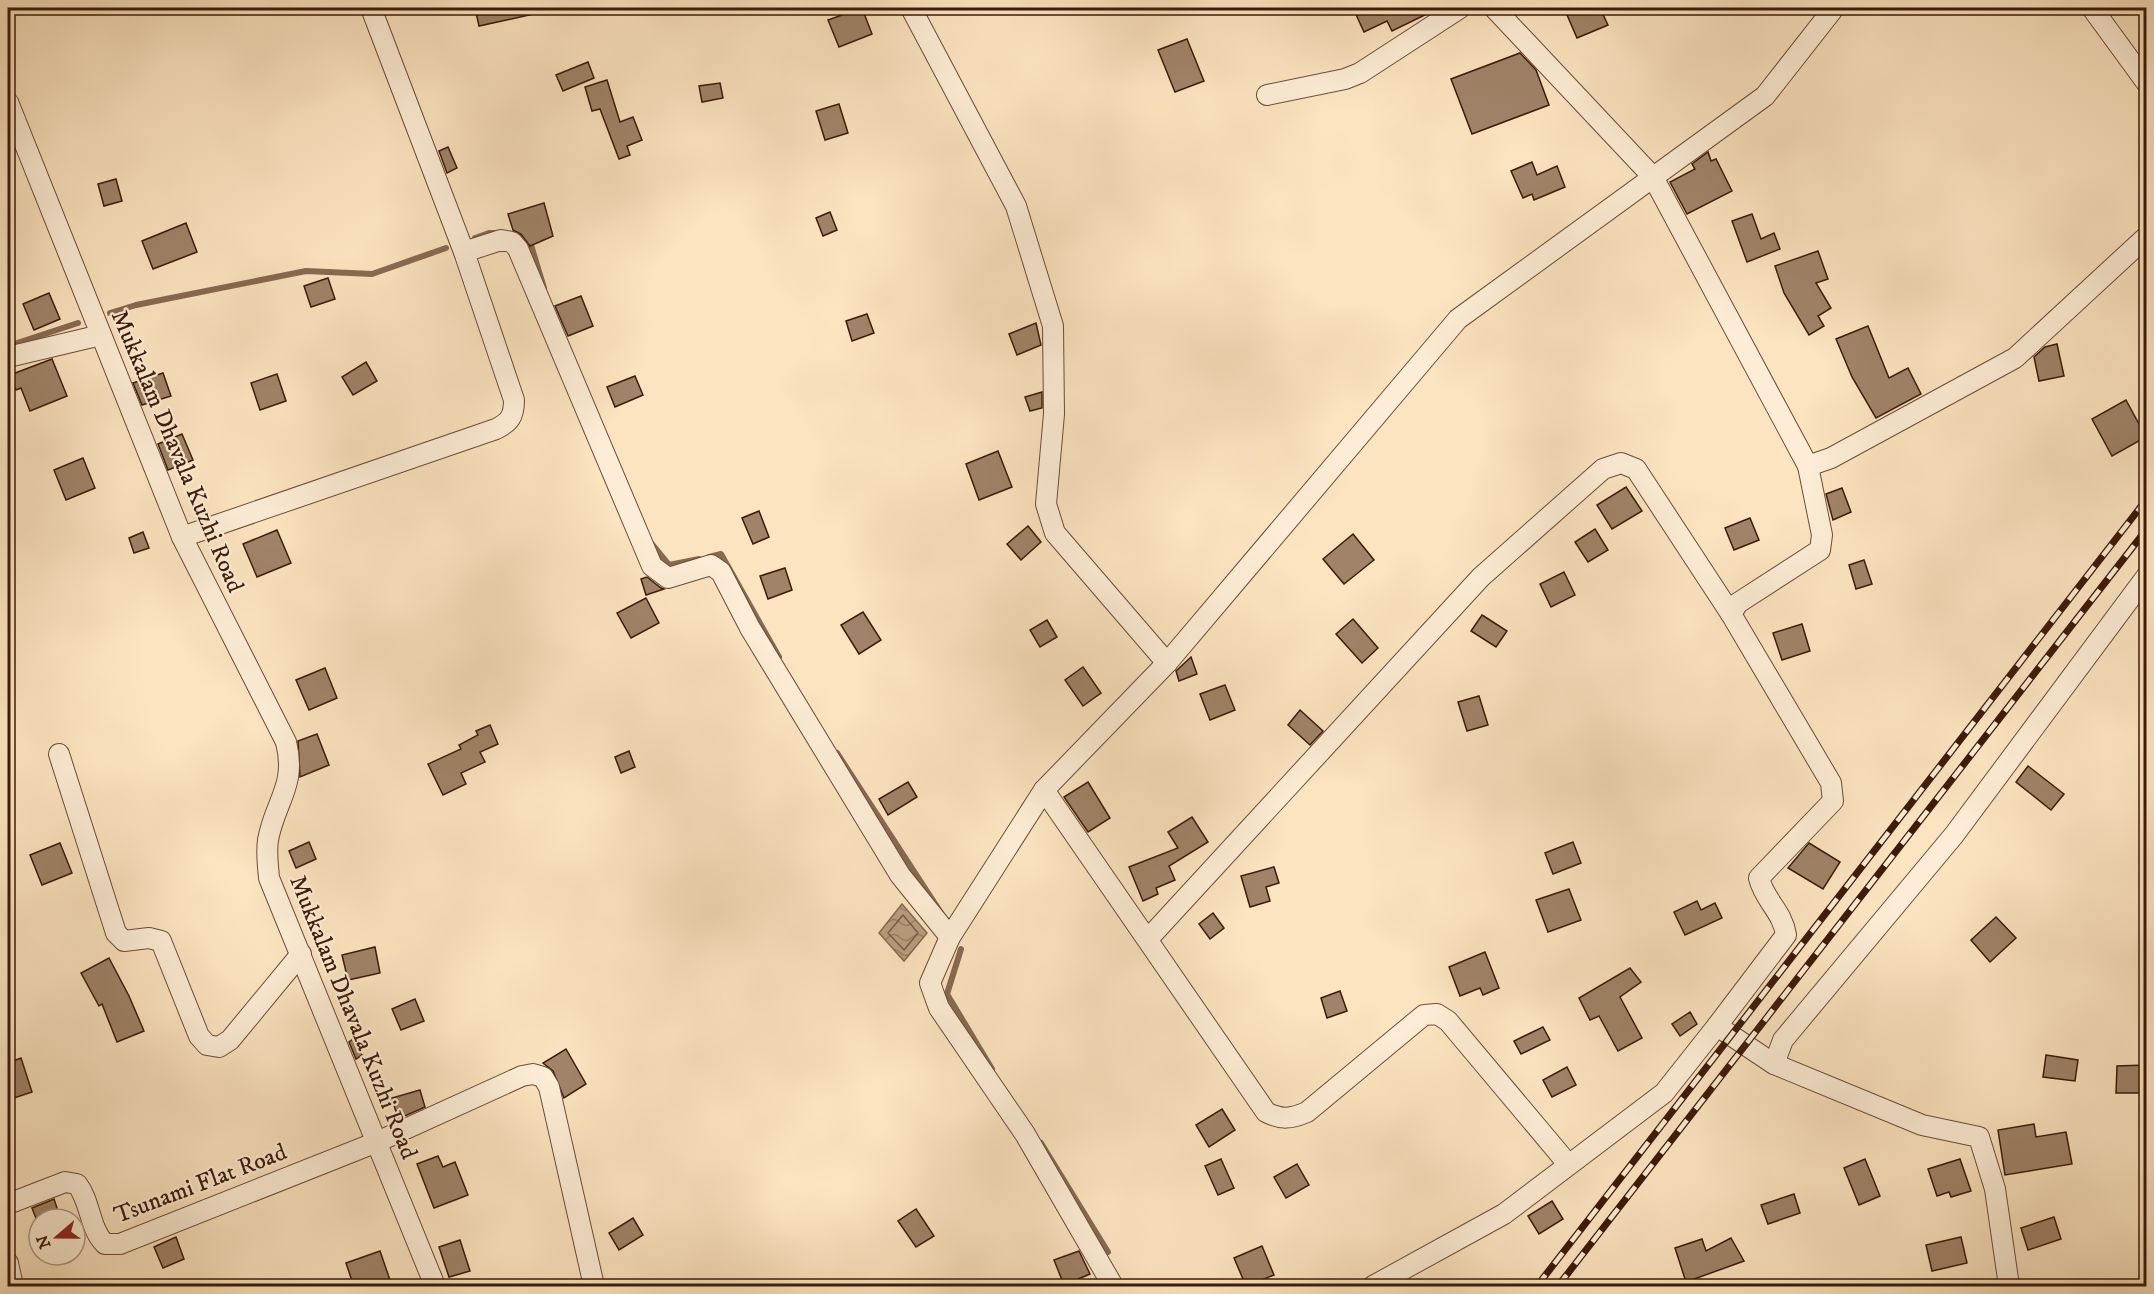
<svg xmlns="http://www.w3.org/2000/svg" width="2154" height="1294" viewBox="0 0 2154 1294" font-family="'IM FELL DW Pica',serif">
	<style>
		.water { fill: url(#water-waves); stroke: #886a52; stroke-width: 1.5 }
		.lines { fill: none; stroke-linecap: round; stroke-linejoin: round }
		.shore { stroke: #7c5c46; stroke-width: 1.5 }
		.stream { stroke: #886a52; stroke-width: 6 }
		.building { fill: #a08369; stroke: #3c1a0a; stroke-width: 1.5 }
		.minor-casing { stroke: #6c4c38; stroke-width: 22 }
		.minor { stroke: #fdedd6; stroke-width: 20 }
		.rail-casing { stroke: #3c1a0a; stroke-width: 7 }
		.rail { stroke: #fdedd6; stroke-width: 4.5; stroke-dasharray: 14; stroke-linecap: butt }
		.labels { text-anchor: middle; stroke-width: 4.5; stroke-linejoin: round; paint-order: stroke }
		.street-label { font-size: 24px; fill: #3c1a0a; stroke: #fdedd6 }
	</style>
	<defs>
		<pattern id="water-waves" width="16" height="10" patternUnits="userSpaceOnUse" patternTransform="scale(1.5)"><rect width="16" height="10" fill="#bb9f82"/><path d="M0 5q4-4 8 0t8 0" fill="none" stroke="#998169"/></pattern>
	</defs>
	<rect width="100%" height="100%" fill="#fce4c0"/>
	<filter id="stains"><feTurbulence type="fractalNoise" baseFrequency=".00333" numOctaves="4"/><feColorMatrix values="0 0 0 0 .2 0 0 0 0 .09 0 0 0 0 .02 0 0 0 .5 -.17"/></filter>
	<radialGradient id="worn" r=".72"><stop offset=".6" stop-color="#630" stop-opacity="0"/><stop offset="1" stop-color="#630" stop-opacity=".3"/></radialGradient>
	<path class="water" d="M902 904 927 933 904 961 879 933Z"/>
	<g class="lines">
		<path class="shore" d="M903 915 918 933 904 950 888 933Z"/>
		<g class="stream">
			<path d="M510 234 528 235 544 288"/>
			<path d="M475 238 489 233H499"/>
			<path d="M110 313 136 305 306 271 372 274 446 248"/>
			<path d="M8 346 78 323"/>
			<path d="M651 543 669 565 699 559"/>
			<path d="M709 557 721 554 779 657"/>
			<path d="M837 753 941 913"/>
			<path d="M961 949 947 994 992 1069"/>
			<path d="M1041 1143 1108 1252"/>
		</g>
	</g>
	<g class="building">
		<path d="M475 8H533L534 14 479 26Z"/>
		<path d="M862 8 872 34 839 47 828 20Z"/>
		<path d="M1353 8H1439L1392 31 1387 21 1364 32Z"/>
		<path d="M1564 8H1600L1608 25 1577 38Z"/>
		<path d="M1187 39 1204 81 1175 92 1158 50Z"/>
		<path d="M1520 53 1536 70 1549 105 1472 134 1451 79Z"/>
		<path d="M588 62 594 78 563 91 556 75Z"/>
		<path d="M607 80 620 122 633 117 642 140 627 146 630 155 619 159 600 109 592 111 585 87Z"/>
		<path d="M720 83 723 98 702 102 699 86Z"/>
		<path d="M839 104 848 133 825 140 816 111Z"/>
		<path d="M448 147 457 168 447 173 439 151Z"/>
		<path d="M1708 152 1711 161 1716 159 1732 191 1687 214 1670 182 1695 169 1692 164Z"/>
		<path d="M1532 162 1537 175 1557 166 1565 187 1534 200 1532 194 1523 198 1511 171Z"/>
		<path d="M116 179 122 201 104 206 98 184Z"/>
		<path d="M544 203 553 236 530 246 521 234 513 230 508 214Z"/>
		<path d="M830 212 837 230 823 236 816 218Z"/>
		<path d="M1752 214 1761 239 1774 233 1780 249 1747 262 1732 221Z"/>
		<path d="M186 223 197 252 153 269 142 241Z"/>
		<path d="M1818 251 1828 279 1816 283 1831 308 1818 316 1824 326 1809 335 1784 293 1775 266Z"/>
		<path d="M328 278 335 299 311 307 304 286Z"/>
		<path d="M49 293 60 319 34 330 23 304Z"/>
		<path d="M581 296 593 326 568 336 555 306Z"/>
		<path d="M867 314 874 333 852 341 846 321Z"/>
		<path d="M1036 323 1041 345 1017 355 1009 334Z"/>
		<path d="M1868 326 1889 378 1908 368 1921 394 1876 418 1852 377 1836 339Z"/>
		<path d="M2057 344 2064 376 2039 381 2034 357 2045 347Z"/>
		<path d="M52 359 67 396 30 411 21 388 16 390 10 375Z"/>
		<path d="M366 362 377 381 353 395 342 377Z"/>
		<path d="M163 373 171 396 142 405 133 383Z"/>
		<path d="M277 374 286 401 260 410 251 383Z"/>
		<path d="M635 376 643 395 615 407 607 387Z"/>
		<path d="M1042 392V408L1030 411 1025 397Z"/>
		<path d="M2126 400 2146 437 2112 456 2092 419Z"/>
		<path d="M182 434 193 460 168 470 158 444Z"/>
		<path d="M998 451 1012 487 979 500 966 464Z"/>
		<path d="M83 458 95 488 66 500 54 470Z"/>
		<path d="M1626 487 1642 511 1612 529 1597 505Z"/>
		<path d="M1842 488 1851 512 1833 520 1826 494Z"/>
		<path d="M759 511 769 537 753 544 742 518Z"/>
		<path d="M1750 518 1759 540 1734 550 1725 528Z"/>
		<path d="M1028 526 1041 542 1021 560 1007 544Z"/>
		<path d="M1595 529 1608 550 1588 562 1575 542Z"/>
		<path d="M277 530 291 563 257 577 243 544Z"/>
		<path d="M143 532 149 548 134 553 129 538Z"/>
		<path d="M1353 534 1374 560 1344 584 1323 559Z"/>
		<path d="M1864 560 1872 584 1856 589 1849 565Z"/>
		<path d="M785 568 792 590 768 599 760 576Z"/>
		<path d="M1564 572 1575 595 1551 607 1540 584Z"/>
		<path d="M647 577 661 588 664 589 646 595 641 579Z"/>
		<path d="M646 598 659 623 631 638 617 613Z"/>
		<path d="M863 612 881 640 859 654 841 625Z"/>
		<path d="M1482 615 1507 631 1496 647 1471 631Z"/>
		<path d="M1353 619 1378 648 1362 663 1336 634Z"/>
		<path d="M1047 620 1057 637 1040 647 1030 630Z"/>
		<path d="M1802 624 1810 651 1782 660 1773 633Z"/>
		<path d="M1191 657 1197 674 1179 681 1176 671Z"/>
		<path d="M1083 667 1101 693 1083 706 1065 680Z"/>
		<path d="M325 668 337 698 309 710 296 680Z"/>
		<path d="M1225 685 1235 710 1210 720 1200 694Z"/>
		<path d="M1479 696 1488 725 1467 731 1458 702Z"/>
		<path d="M1300 710 1323 731 1310 745 1288 725Z"/>
		<path d="M490 725 498 744 480 752 485 762 461 773 466 784 443 795 428 764 461 749 459 745 478 735 476 731Z"/>
		<path d="M317 734 329 765 300 777 298 741Z"/>
		<path d="M629 751 635 767 621 773 615 757Z"/>
		<path d="M2028 766 2064 794 2051 810 2016 782Z"/>
		<path d="M908 782 917 797 888 815 879 799Z"/>
		<path d="M1088 782 1110 818 1088 832 1064 797Z"/>
		<path d="M1192 817 1208 842 1169 866 1175 880 1156 888 1158 894 1143 901 1129 867 1178 848 1168 832Z"/>
		<path d="M309 842 316 859 296 868 289 851Z"/>
		<path d="M1573 842 1581 863 1553 874 1545 853Z"/>
		<path d="M60 843 72 873 42 885 30 855Z"/>
		<path d="M1809 843 1840 862 1823 889 1788 868Z"/>
		<path d="M1274 867 1279 883 1266 887 1270 901 1250 907 1241 876Z"/>
		<path d="M1569 889 1581 920 1548 932 1536 900Z"/>
		<path d="M1697 901 1701 910 1715 903 1722 918 1685 935 1674 912Z"/>
		<path d="M1213 913 1224 928 1210 939 1199 924Z"/>
		<path d="M1996 917 2016 938 1990 962 1971 940Z"/>
		<path d="M375 947 380 973 348 980 342 955Z"/>
		<path d="M1485 952 1499 988 1483 995 1480 988 1460 996 1449 967Z"/>
		<path d="M109 958 129 996 144 1031 117 1042 102 1004 99 1006 81 973Z"/>
		<path d="M1630 968 1641 982 1620 997 1642 1038 1618 1051 1599 1016 1590 1020 1579 998Z"/>
		<path d="M1340 991 1347 1011 1327 1018 1321 998Z"/>
		<path d="M415 999 424 1021 401 1030 392 1009Z"/>
		<path d="M1690 1012 1697 1024 1680 1036 1672 1024Z"/>
		<path d="M1543 1027 1550 1040 1521 1054 1514 1041Z"/>
		<path d="M353 1039 362 1055 356 1059 349 1042Z"/>
		<path d="M566 1049 586 1084 564 1098 553 1071 543 1063Z"/>
		<path d="M2046 1055 2078 1060 2075 1081 2043 1077Z"/>
		<path d="M21 1058 32 1092 8 1100V1063Z"/>
		<path d="M2145 1065 2141 1093H2116L2117 1066Z"/>
		<path d="M1567 1067 1576 1085 1552 1097 1543 1080Z"/>
		<path d="M420 1090 425 1107 398 1119 392 1098Z"/>
		<path d="M1222 1109 1235 1130 1209 1147 1196 1125Z"/>
		<path d="M2034 1124 2036 1137 2066 1132 2072 1164 2005 1175 1998 1130Z"/>
		<path d="M438 1156 443 1167 455 1162 468 1195 434 1208 417 1164Z"/>
		<path d="M1221 1159 1234 1188 1218 1195 1205 1166Z"/>
		<path d="M1865 1159 1880 1196 1859 1205 1844 1168Z"/>
		<path d="M1960 1159 1971 1191 1951 1197 1949 1192 1937 1196 1928 1169Z"/>
		<path d="M1297 1164 1309 1185 1286 1198 1274 1177Z"/>
		<path d="M1794 1194 1800 1213 1768 1224 1761 1205Z"/>
		<path d="M54 1199 59 1214 37 1221 32 1208Z"/>
		<path d="M1552 1201 1563 1219 1539 1234 1528 1216Z"/>
		<path d="M916 1209 934 1236 916 1247 898 1221Z"/>
		<path d="M2054 1217 2061 1239 2028 1250 2021 1228Z"/>
		<path d="M633 1218 643 1235 619 1250 609 1233Z"/>
		<path d="M176 1237 184 1259 163 1268 154 1247Z"/>
		<path d="M1961 1237 1967 1263 1932 1271 1926 1245Z"/>
		<path d="M1731 1238 1744 1261 1686 1282 1675 1248 1702 1239 1706 1251Z"/>
		<path d="M460 1240 470 1271 449 1277 439 1247Z"/>
		<path d="M1262 1246 1274 1275 1246 1286 1234 1258Z"/>
		<path d="M380 1251 390 1280 369 1287H354L346 1263Z"/>
		<path d="M1079 1251 1090 1274 1064 1285 1054 1260Z"/>
	</g>
	<g class="lines">
		<defs>
			<g id="minor">
				<path d="M911 8 1016 206 1053 326 1054 414 1046 504 1055 533 1167 663"/>
				<path d="M1494 8 1653 177 1808 466"/>
				<path d="M2092 8 2146 82"/>
				<path d="M1267 95 1345 79 1360 73 1460 8"/>
				<path d="M8 102 182 537 286 742C297 786 275 801 268 840 266 853 268 865 269 878L435 1286"/>
				<path d="M464 252 501 240 512 242 518 249 652 566 668 578 711 565 721 572 750 628 900 875 950 937"/>
				<path d="M8 357 101 335"/>
				<path d="M182 537 496 429C510 422 514 416 514 400L464 252 371 8"/>
				<path d="M59 754 116 933 124 941 149 938 161 941 199 1036 207 1045 219 1047 230 1040 301 954"/>
				<path d="M1044 790 1266 1112C1281 1120 1291 1119 1307 1112L1413 1024 1424 1015 1437 1014 1448 1021 1568 1164"/>
				<path d="M1148 939 1481 577 1603 469 1621 463 1636 469 1731 614"/>
				<path d="M1717 1026 1786 935C1783 912 1764 900 1759 878L1833 801 1831 783 1731 614 1738 603 1820 550 1822 535 1808 466 1831 458 2015 358 2146 237"/>
				<path d="M1774 1064 1783 1040 1954 835 2146 577"/>
				<path d="M8 1204 65 1182 77 1184C91 1202 89 1228 105 1244H120L377 1142 522 1076 533 1074 543 1077 549 1087 594 1286"/>
				<path d="M8 1263 13 1286"/>
				<path d="M1113 1286 1025 1134 939 1008 930 983 950 937 1044 790 1167 663 1458 319 1765 96 1834 8"/>
				<path d="M1373 1286 1504 1214 1664 1093 1717 1026 1774 1064 1922 1125 1979 1137 1995 1189 2009 1286"/>
			</g>
		</defs>
		<use href="#minor" class="minor-casing"/>
		<use href="#minor" class="minor"/>
		<defs>
			<g id="rail">
				<path d="M1537 1286 2146 500"/>
				<path d="M1558 1286 2146 530"/>
			</g>
		</defs>
		<use href="#rail" class="rail-casing"/>
		<use href="#rail" class="rail"/>
	</g>
	<g class="labels">
		<g class="street-label">
			<text transform="translate(178 451) rotate(67)" y="8">Mukkalam Dhavala Kuzhi Road</text>
			<text transform="translate(354 1017) rotate(68)" y="8">Mukkalam Dhavala Kuzhi Road</text>
			<text transform="translate(200 1183) rotate(-21)" y="8">Tsunami Flat Road</text>
		</g>
	</g>
	<rect width="2154" height="1294" fill="none" stroke="#fce4c0" stroke-width="30"/>
	<rect x="9" y="9" width="2136" height="1276" fill="none" stroke="#3c1a0a" stroke-width="3"/>
	<rect x="15" y="15" width="2124" height="1264" fill="none" stroke="#3c1a0a" stroke-width="1.5"/>
	<g transform="translate(57 1237) rotate(250)"><circle r="28" fill="#fdedd6" stroke="#b09984" stroke-width="1.5"/>
	<path d="M0-4.5L10 22L0 15L-10 22Z" fill="#8f2418"/>
	<text y="-9" font-size="16" font-weight="bold" text-anchor="middle" fill="#3c1a0a">N</text>
	</g>
	<rect width="100%" height="100%" filter="url(#stains)"/>
	<rect width="100%" height="100%" fill="url(#worn)"/>
</svg>
